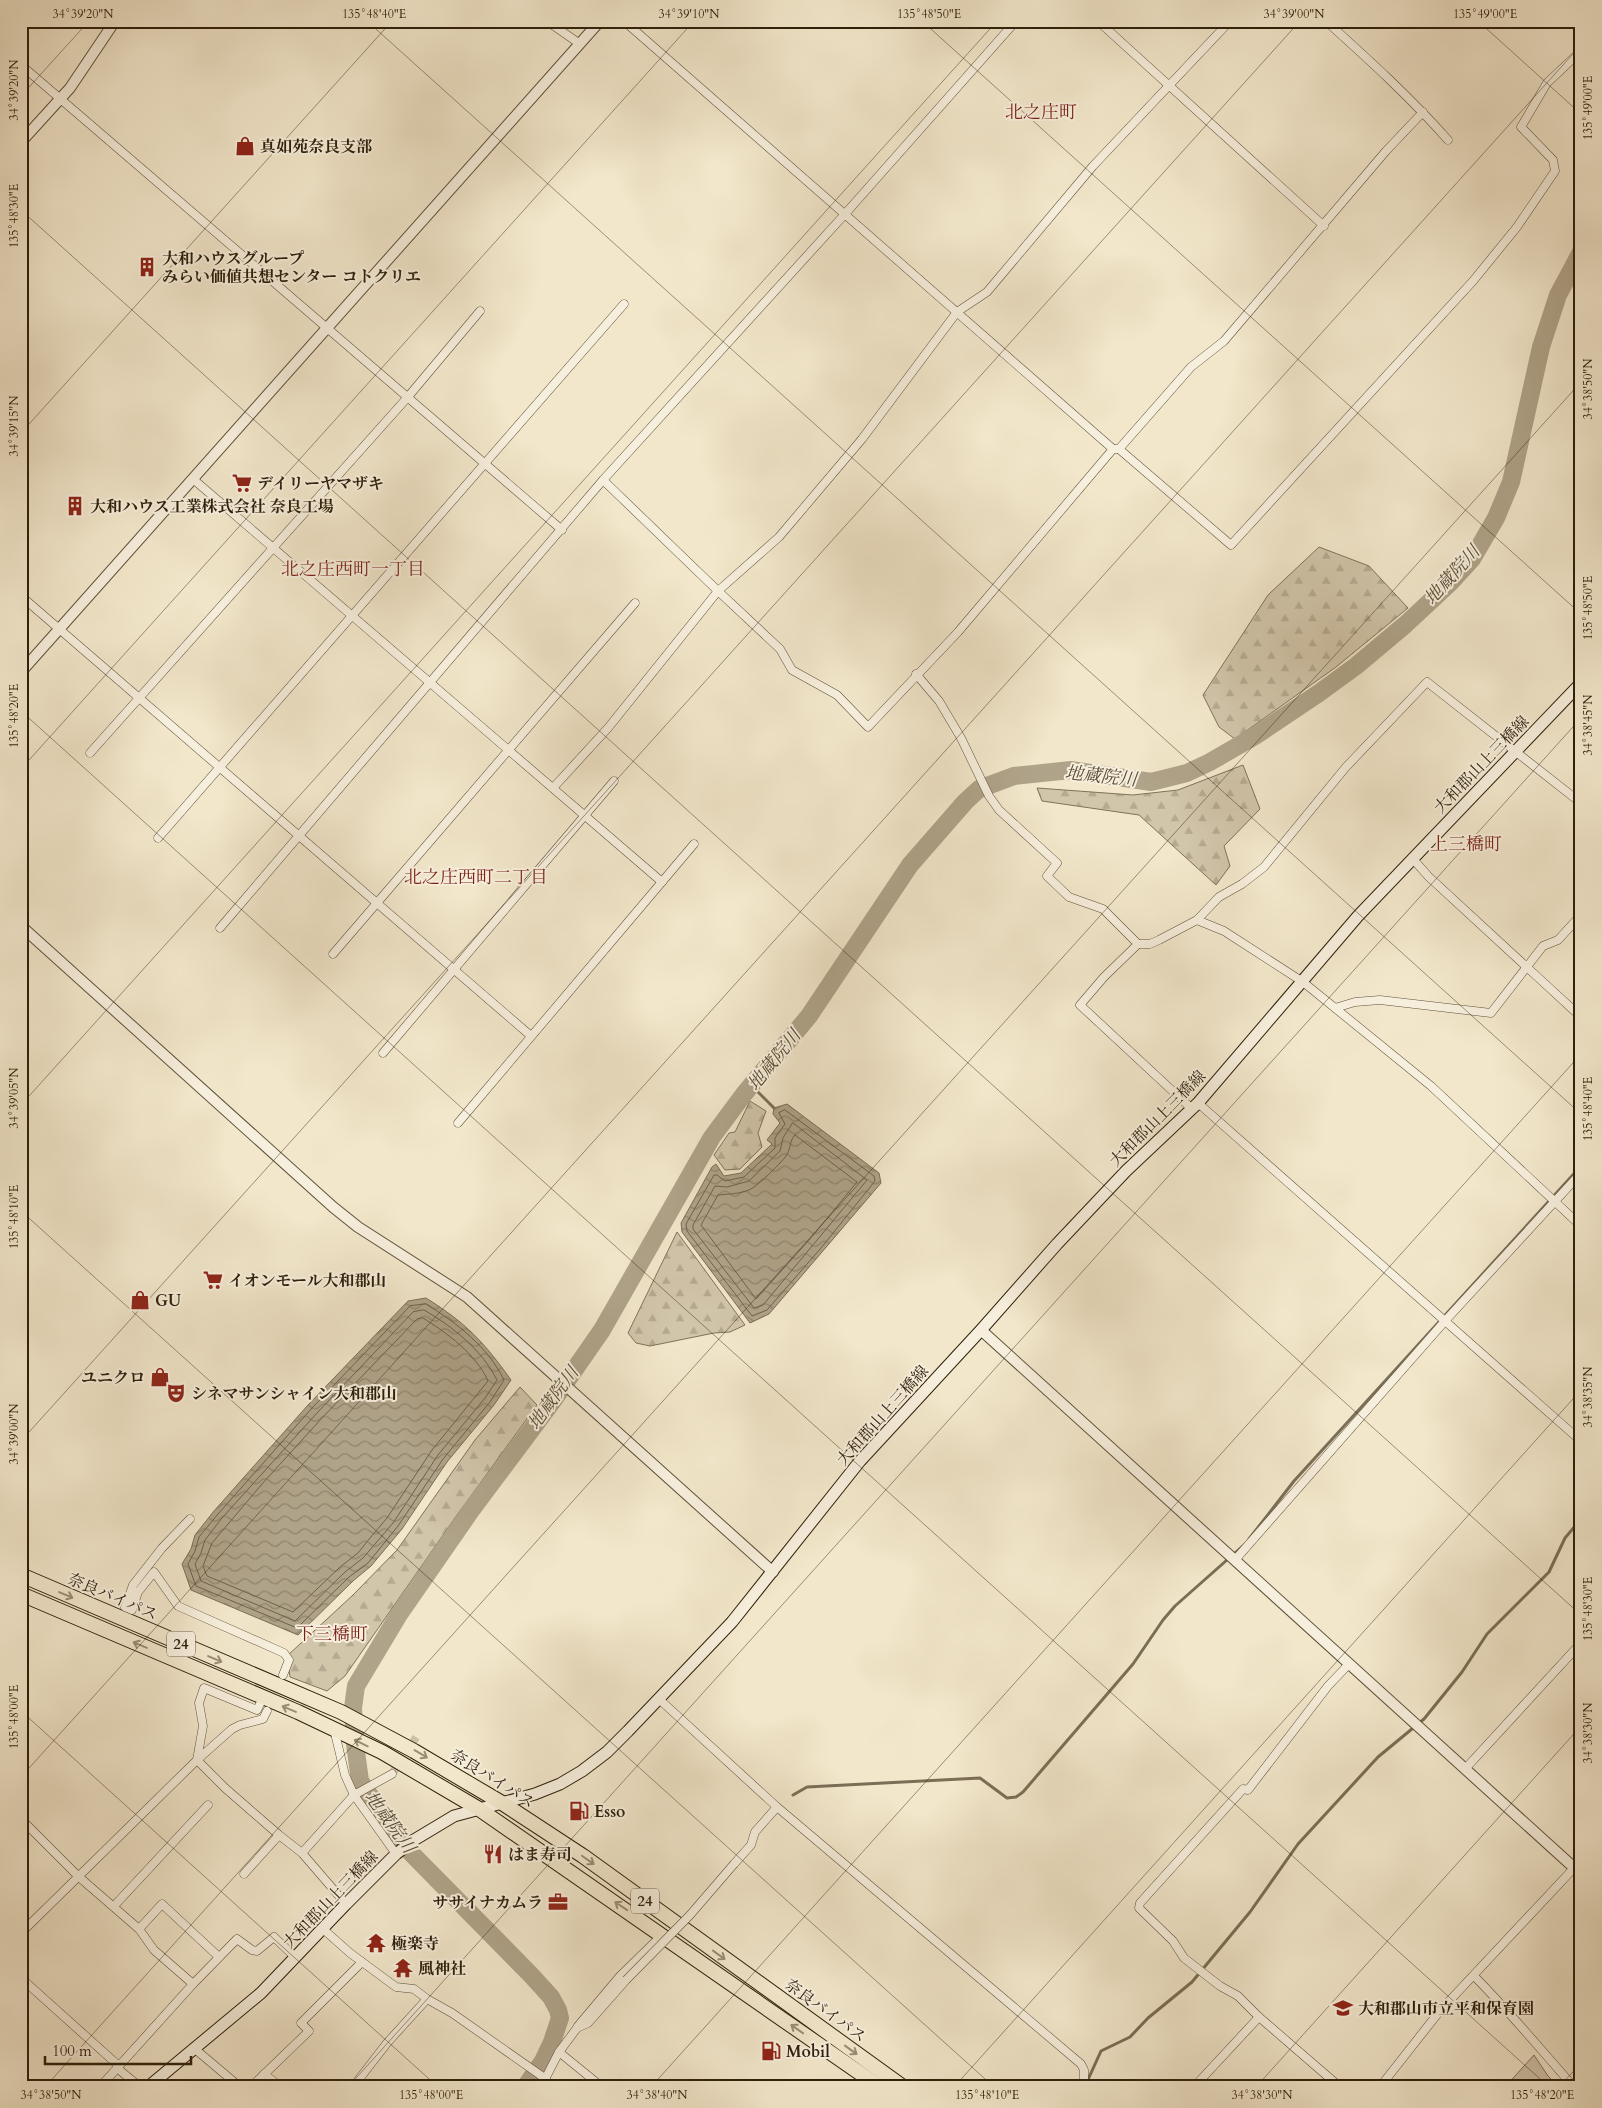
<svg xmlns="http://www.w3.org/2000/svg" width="1602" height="2108" viewBox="0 0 1602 2108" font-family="Cardo,'Noto Serif JP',serif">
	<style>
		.forest { fill: url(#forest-firs); stroke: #7f725a }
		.garden { fill: #d1c5aa; stroke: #7f725a }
		.water { fill: url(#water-waves); stroke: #7b6e56 }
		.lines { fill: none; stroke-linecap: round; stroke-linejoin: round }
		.shore { stroke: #6e614a; stroke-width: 1 }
		.stream { stroke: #7b6e56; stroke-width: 3 }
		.river { stroke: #afa389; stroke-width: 18 }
		.minor-tunnel { stroke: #cbbfa4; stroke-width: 8; stroke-dasharray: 8 4; stroke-linecap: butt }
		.minor-casing { stroke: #5e513a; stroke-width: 9 }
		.tertiary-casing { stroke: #5e513a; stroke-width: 12 }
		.secondary-casing { stroke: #2d1f0a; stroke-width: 13 }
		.trunk-casing { stroke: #2d1f0a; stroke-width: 16 }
		.minor { stroke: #f7efdd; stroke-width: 8 }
		.tertiary { stroke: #f7efdd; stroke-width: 10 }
		.secondary { stroke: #f7efdd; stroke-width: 11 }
		.trunk { stroke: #f2e7cb; stroke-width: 14 }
		.minor-bridge-casing { stroke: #5e513a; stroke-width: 9; stroke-linecap: butt }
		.minor-bridge { stroke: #f7efdd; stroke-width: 8 }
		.oneway { stroke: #998d74 }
		.ticks { fill: none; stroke: #2d1f0a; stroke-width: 1; stroke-opacity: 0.45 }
		.labels { text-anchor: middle; stroke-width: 4; stroke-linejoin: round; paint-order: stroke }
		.shield { fill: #f7efdd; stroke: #6a5d49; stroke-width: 1 }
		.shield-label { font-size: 15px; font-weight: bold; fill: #2d1f0a }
		.poi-label { font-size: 16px; font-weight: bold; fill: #2d1f0a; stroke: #f7efdd; text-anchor: start }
		.street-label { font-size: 16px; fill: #2d1f0a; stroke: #f7efdd }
		.neighbourhood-label { font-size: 18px; fill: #7a1f14; stroke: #f7efdd }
		.water-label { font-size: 18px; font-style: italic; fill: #5a4d36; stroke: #f7efdd }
		.neatline { fill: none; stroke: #2d1f0a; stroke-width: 2 }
		.ticks-label { font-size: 12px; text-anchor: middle; fill: #2d1f0a }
	</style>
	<defs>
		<pattern id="forest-firs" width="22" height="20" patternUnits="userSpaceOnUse" patternTransform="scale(1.25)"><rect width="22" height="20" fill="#d1c5aa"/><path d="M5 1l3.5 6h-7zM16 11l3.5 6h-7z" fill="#b4a991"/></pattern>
		<pattern id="water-waves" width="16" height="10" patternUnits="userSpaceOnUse" patternTransform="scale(1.25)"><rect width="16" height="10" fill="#afa389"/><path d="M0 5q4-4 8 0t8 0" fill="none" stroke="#8f846e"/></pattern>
	</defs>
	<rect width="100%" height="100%" fill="#f2e7cb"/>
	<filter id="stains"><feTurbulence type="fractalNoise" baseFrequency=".004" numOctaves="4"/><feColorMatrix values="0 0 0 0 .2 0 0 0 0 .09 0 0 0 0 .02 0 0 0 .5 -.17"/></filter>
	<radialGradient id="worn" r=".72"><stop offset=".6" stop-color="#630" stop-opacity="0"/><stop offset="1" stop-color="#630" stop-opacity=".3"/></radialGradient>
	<g class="forest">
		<path d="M1319 547 1369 566 1408 608 1336 667 1235 739 1219 727 1203 695 1268 595Z"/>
		<path d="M1243 765 1260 809 1224 846 1230 866 1216 885 1139 815 1042 801 1037 788 1133 795 1178 790Z"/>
		<path d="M750 1101 766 1111 758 1133 762 1147 740 1169 725 1170 714 1155 729 1133 735 1132Z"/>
		<path d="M677 1232 745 1325 730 1332 714 1333 650 1346 636 1343 628 1333Z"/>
		<path d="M520 1387 537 1405 457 1515 345 1676 327 1691 290 1677 287 1656 353 1595 397 1550 475 1440Z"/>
	</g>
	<path class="garden" d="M1534 2055 1548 2076 1559 2087H1505Z"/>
	<g class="water">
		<path d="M787 1104 879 1173 881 1183 769 1314 750 1323 682 1232 681 1223 712 1167 716 1164 724 1176 741 1173 772 1144 767 1140 780 1123 773 1114 774 1108Z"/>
		<path d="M426 1298C466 1323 484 1342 511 1380L494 1405 447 1462 402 1529 371 1566 353 1581 298 1635 191 1590 182 1564 191 1549 195 1535 214 1511 308 1405 408 1301Z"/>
	</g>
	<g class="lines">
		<g class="shore">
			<path d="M785 1110 874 1176 875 1181 821 1248 767 1310 752 1316 687 1231 686 1224 714 1175H717L725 1181 744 1177 775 1148V1138L785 1124 779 1113Z"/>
			<path d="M793 1123 867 1180 763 1305 754 1308 693 1229V1225L715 1186 727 1187 749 1181 780 1151 783 1138Z"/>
			<path d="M795 1135 857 1182 810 1239 756 1299 701 1225 718 1195C728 1194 739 1194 749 1190 758 1186 780 1164 786 1156 791 1149 789 1141 795 1135Z"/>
			<path d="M426 1304C457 1323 488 1347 504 1380L490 1402 443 1459 398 1526 368 1563 349 1577 297 1628 196 1586 188 1564 195 1551 199 1537 218 1514 312 1408 410 1306Z"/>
			<path d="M424 1310C452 1326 482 1350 497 1380L485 1398 438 1455 393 1523 363 1558 345 1572 295 1621 201 1581 195 1564 201 1553 205 1540 222 1518 317 1413 413 1312Z"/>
			<path d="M423 1318C447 1333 476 1354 488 1381L432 1450 387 1518 370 1538 358 1553 340 1567 293 1612 207 1576 203 1566 212 1543 262 1484 322 1418 417 1319Z"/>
		</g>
		<g class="stream">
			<path d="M752 1086 774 1108"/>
			<path d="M1249 1539 1294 1481 1581 1166"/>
			<path d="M793 1795 807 1787 980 1778 1007 1798 1016 1797 1023 1792 1133 1664 1163 1620 1175 1606 1245 1544"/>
			<path d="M1086 2084 1101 2051 1130 2037 1148 2018 1192 1982 1250 1912 1298 1844 1378 1757 1424 1719 1462 1672 1487 1634 1549 1572 1565 1538 1581 1519"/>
		</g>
		<path class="river" d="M525 2087 543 2061 552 2042 560 2018 558 2010 551 1997 531 1975 413 1855 395 1833 360 1781 355 1744 353 1708 356 1686 398 1616 472 1509 552 1402 602 1330 712 1137 744 1094 809 1016 910 865 965 802 979 789 1014 776 1071 770 1151 782 1187 773 1210 762 1255 736 1319 693 1356 666 1406 624 1451 582 1472 559 1496 518 1511 482 1541 347 1558 295 1581 252"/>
		<path class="minor-tunnel" d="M392 1774 417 1736"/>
		<defs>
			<g id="minor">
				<path d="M547 21 580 44"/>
				<path d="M624 21 1113 449"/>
				<path d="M1098 21 1324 226"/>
				<path d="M1326 21C1368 59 1410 97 1448 140"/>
				<path d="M21 65 562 530"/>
				<path d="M1119 449 1231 545 1473 281 1517 227 1555 171 1553 160 1521 127 1547 83 1581 51"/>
				<path d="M193 479 662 882"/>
				<path d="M603 480 718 591 779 537 862 439 957 312 987 292 1093 166 1230 21"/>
				<path d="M21 596 531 1036"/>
				<path d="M916 674 939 701 961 738 989 796 999 810 1057 863 1047 876 1069 897 1103 909 1138 944"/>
				<path d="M90 753 407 398 480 311"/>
				<path d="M553 788 608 728 718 591 780 649 792 670 837 695 868 727 958 632 1113 449H1119L1191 367 1224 341 1386 151 1423 112"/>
				<path d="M158 838 624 304"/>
				<path d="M1412 858 1429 877 1581 1017"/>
				<path d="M1197 920 1224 931 1303 982 1431 1086 1581 1226"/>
				<path d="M220 928 603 480 845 214 1016 21"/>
				<path d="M333 954 635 603"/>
				<path d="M1335 1008 1355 1002 1380 1000 1491 1013 1543 946 1558 940 1581 915"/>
				<path d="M383 1053 614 781"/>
				<path d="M1198 1103 1581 1441"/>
				<path d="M1192 1109 1080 1005 1104 977 1138 944H1150L1159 940 1197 920 1219 897 1242 884 1264 867 1346 767 1427 682 1581 803"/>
				<path d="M458 1123 694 844"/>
				<path d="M190 1519 162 1548 133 1585 125 1607 132 1610 138 1592 154 1572 178 1606 284 1653 289 1660 283 1675"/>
				<path d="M1235 1560 1445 1321 1581 1173"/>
				<path d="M659 1699 777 1807 1081 2064 1084 2070V2081L1088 2087"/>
				<path d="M334 1729 345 1775 354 1795 396 1854"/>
				<path d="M197 1760 225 1788 279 1835 302 1853 346 1904"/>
				<path d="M197 1760 203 1726 199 1703 204 1688 257 1710 263 1698"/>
				<path d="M1465 1769 1581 1643"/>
				<path d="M21 1819 79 1877 139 1929 154 1950 193 1984 100 2087"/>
				<path d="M302 1853 354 1795 392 1774"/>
				<path d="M734 1864 751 1845 755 1832 777 1807"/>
				<path d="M244 1874 279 1835"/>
				<path d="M114 1906 208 1805"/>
				<path d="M139 1929 162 1904 219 1957"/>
				<path d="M323 1929 350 1953 396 1987 414 1989 427 1999 452 2013 546 2079"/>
				<path d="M21 1933 197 1760 232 1729 240 1725 263 1719 267 1711"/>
				<path d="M1474 1976C1509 2011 1541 2050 1574 2087"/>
				<path d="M21 1978 119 2066"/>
				<path d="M193 1984 237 1939 252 1950 257 1951 274 1937 296 1958"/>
				<path d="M578 2026 620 1976 663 1934"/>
				<path d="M195 2049 240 2087"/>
				<path d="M559 2052 602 2087"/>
				<path d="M117 2068 140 2087"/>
				<path d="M264 2074 281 2087"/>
				<path d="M251 2087 309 2031 301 2023 362 1962"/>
				<path d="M353 2087 387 2043 427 1999"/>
				<path d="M541 2087 559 2052 577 2028 588 2023 626 1980"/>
				<path d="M1194 2087 1259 2017"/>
				<path d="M1340 2087 1259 2017 1238 1996 1220 1986 1184 1958 1173 1941 1139 1908 1140 1903 1243 1789 1248 1790 1328 1686 1349 1664"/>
				<path d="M1380 2087 1439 2012 1574 1868"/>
			</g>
			<g id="tertiary">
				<path d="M21 142 70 88 115 21"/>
				<path d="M21 672 600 21"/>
				<path d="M21 926 333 1207 358 1227 467 1297 773 1572"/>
				<path d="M981 1330 1581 1874"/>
			</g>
			<path id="secondary" d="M148 2087 261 1993 346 1904 396 1854 414 1840 454 1816 535 1794 560 1784 582 1771 607 1752 628 1731 732 1622 860 1461 981 1330 1057 1244 1126 1171 1198 1103 1358 916 1581 683"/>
			<g id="trunk">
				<path d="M21 1575 341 1712 414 1751 502 1803 583 1856 903 2087"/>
				<path d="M21 1594 298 1712 382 1752 479 1809 880 2087"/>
			</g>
		</defs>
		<use href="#minor" class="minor-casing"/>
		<use href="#tertiary" class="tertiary-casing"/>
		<use href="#secondary" class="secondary-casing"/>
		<use href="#trunk" class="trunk-casing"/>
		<use href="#minor" class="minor"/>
		<use href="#tertiary" class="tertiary"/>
		<use href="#secondary" class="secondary"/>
		<use href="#trunk" class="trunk"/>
		<defs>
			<path id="minor-bridge" d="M626 1980 690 1915 734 1864"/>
		</defs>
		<use href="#minor-bridge" class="minor-bridge-casing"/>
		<use href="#minor-bridge" class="minor-bridge"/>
	</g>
	<defs><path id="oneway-shaft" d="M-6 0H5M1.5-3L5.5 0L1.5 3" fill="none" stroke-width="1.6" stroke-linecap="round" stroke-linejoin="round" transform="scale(1.25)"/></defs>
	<g class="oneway">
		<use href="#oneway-shaft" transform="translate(66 1595) rotate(23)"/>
		<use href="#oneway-shaft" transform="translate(140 1645) rotate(-157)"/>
		<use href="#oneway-shaft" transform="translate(215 1659) rotate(23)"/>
		<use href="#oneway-shaft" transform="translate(289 1709) rotate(-157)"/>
		<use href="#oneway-shaft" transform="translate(361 1743) rotate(-154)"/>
		<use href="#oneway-shaft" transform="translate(421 1754) rotate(31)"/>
		<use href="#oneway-shaft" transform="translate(588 1860) rotate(35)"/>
		<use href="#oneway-shaft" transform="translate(621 1906) rotate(-146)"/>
		<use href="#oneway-shaft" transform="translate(719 1955) rotate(36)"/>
		<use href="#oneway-shaft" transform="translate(797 2029) rotate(-145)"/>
		<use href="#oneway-shaft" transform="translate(851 2050) rotate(36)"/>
	</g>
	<path class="ticks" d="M367 21 1581 1114M922 21 1581 614M1478 21 1581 114M21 96 89 21M21 210 1581 1615M21 433 392 21M21 711 1549 2087M21 769 694 21M21 1105 997 21M21 1211 994 2087M21 1441 1300 21M21 1711 438 2087M21 1777 1581 45M45 2087 1581 382M348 2087 1581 718M651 2087 1581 1054M954 2087 1581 1390M1256 2087 1581 1726M1559 2087 1581 2063"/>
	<defs>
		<symbol id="shop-bare" viewBox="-9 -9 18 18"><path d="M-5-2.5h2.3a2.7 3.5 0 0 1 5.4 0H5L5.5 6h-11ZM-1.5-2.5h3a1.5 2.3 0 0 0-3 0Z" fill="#8f2418" stroke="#f7efdd" stroke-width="2.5" paint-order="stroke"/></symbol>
		<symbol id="building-bare" viewBox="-9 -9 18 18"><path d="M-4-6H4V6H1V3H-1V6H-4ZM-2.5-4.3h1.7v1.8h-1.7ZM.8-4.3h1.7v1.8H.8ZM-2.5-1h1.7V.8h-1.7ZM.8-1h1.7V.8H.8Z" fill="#8f2418" stroke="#f7efdd" stroke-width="2.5" paint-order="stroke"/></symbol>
		<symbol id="supermarket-bare" viewBox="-9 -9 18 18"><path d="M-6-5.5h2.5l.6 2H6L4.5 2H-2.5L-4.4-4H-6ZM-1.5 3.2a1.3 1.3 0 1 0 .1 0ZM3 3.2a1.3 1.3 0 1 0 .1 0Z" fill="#8f2418" stroke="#f7efdd" stroke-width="2.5" paint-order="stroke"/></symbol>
		<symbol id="theatre-bare" viewBox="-9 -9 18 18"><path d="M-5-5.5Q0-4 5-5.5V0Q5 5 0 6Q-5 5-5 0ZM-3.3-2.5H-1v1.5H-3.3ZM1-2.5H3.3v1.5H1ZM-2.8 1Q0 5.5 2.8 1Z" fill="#8f2418" stroke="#f7efdd" stroke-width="2.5" paint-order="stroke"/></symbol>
		<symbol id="fuel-bare" viewBox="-9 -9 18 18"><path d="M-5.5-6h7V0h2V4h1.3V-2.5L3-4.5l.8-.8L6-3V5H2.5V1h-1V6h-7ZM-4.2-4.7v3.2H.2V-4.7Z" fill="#8f2418" stroke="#f7efdd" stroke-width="2.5" paint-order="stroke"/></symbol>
		<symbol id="restaurant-bare" viewBox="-9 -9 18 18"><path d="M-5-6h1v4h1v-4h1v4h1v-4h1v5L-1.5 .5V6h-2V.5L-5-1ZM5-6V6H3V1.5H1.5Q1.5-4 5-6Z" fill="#8f2418" stroke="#f7efdd" stroke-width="2.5" paint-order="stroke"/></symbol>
		<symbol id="office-bare" viewBox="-9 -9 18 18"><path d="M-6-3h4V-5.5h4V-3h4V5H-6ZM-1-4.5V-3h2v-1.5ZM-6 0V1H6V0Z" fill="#8f2418" stroke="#f7efdd" stroke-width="2.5" paint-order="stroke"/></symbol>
		<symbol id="temple-bare" viewBox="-9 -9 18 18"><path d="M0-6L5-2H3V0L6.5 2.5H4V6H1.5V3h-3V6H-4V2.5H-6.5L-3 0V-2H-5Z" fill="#8f2418" stroke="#f7efdd" stroke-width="2.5" paint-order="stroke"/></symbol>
		<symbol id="school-bare" viewBox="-9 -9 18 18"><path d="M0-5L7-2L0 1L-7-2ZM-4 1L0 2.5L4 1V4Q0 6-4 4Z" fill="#8f2418" stroke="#f7efdd" stroke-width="2.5" paint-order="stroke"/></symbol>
	</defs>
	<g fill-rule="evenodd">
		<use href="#shop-bare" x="231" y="132" width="28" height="28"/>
		<use href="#building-bare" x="133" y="253" width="28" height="28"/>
		<use href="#supermarket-bare" x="228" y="469" width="28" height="28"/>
		<use href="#building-bare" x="61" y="492" width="28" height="28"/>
		<use href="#supermarket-bare" x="199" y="1266" width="28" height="28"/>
		<use href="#shop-bare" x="126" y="1286" width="28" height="28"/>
		<use href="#shop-bare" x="146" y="1363" width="28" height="28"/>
		<use href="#theatre-bare" x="162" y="1379" width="28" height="28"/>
		<use href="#fuel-bare" x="565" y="1797" width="28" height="28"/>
		<use href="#restaurant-bare" x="479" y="1840" width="28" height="28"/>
		<use href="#office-bare" x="544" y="1888" width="28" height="28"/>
		<use href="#temple-bare" x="362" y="1929" width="28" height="28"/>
		<use href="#temple-bare" x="389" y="1954" width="28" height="28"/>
		<use href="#school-bare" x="1329" y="1994" width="28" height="28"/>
		<use href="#fuel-bare" x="757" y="2037" width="28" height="28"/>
	</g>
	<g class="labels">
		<g class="shield">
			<rect x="167" y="1631.5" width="28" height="25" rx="4"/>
			<rect x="631" y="1888.5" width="28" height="25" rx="4"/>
		</g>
		<g class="shield-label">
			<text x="181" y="1649">24</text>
			<text x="645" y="1906">24</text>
		</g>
		<g class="poi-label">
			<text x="260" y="152">真如苑奈良支部</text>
			<text x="162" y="264">大和ハウスグループ<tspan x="162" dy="18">みらい価値共想センター コトクリエ</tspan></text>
			<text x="257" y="489">デイリーヤマザキ</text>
			<text x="90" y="512">大和ハウス工業株式会社 奈良工場</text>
			<text x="228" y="1286">イオンモール大和郡山</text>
			<text x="155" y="1306">GU</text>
			<text x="145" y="1383" text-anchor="end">ユニクロ</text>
			<text x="191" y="1399">シネマサンシャイン大和郡山</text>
			<text x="594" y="1817">Esso</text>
			<text x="508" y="1860">はま寿司</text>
			<text x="543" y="1908" text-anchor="end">ササイナカムラ</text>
			<text x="391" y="1949">極楽寺</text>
			<text x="418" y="1974">風神社</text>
			<text x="1358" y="2014">大和郡山市立平和保育園</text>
			<text x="786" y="2057">Mobil</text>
		</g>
		<g class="street-label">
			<text transform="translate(1481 764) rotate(-46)" y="6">大和郡山上三橋線</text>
			<text transform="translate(1157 1118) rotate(-45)" y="6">大和郡山上三橋線</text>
			<text transform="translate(882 1415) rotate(-48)" y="6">大和郡山上三橋線</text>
			<text transform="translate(113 1596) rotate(23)" y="6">奈良バイパス</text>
			<text transform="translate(493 1778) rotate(32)" y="6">奈良バイパス</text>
			<text transform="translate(330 1899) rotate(-46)" y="6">大和郡山上三橋線</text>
			<text transform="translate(826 2010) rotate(36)" y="6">奈良バイパス</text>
		</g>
		<g class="neighbourhood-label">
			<text x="1041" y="118">北之庄町</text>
			<text x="353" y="575">北之庄西町一丁目</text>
			<text x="1466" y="850">上三橋町</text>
			<text x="476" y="883">北之庄西町二丁目</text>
			<text x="332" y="1640">下三橋町</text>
		</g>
		<g class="water-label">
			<text transform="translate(1452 575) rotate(-48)" y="6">地蔵院川</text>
			<text transform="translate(1101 776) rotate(6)" y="6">地蔵院川</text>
			<text transform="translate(774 1060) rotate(-51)" y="6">地蔵院川</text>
			<text transform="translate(553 1398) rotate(-54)" y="6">地蔵院川</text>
			<text transform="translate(390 1822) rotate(54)" y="6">地蔵院川</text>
		</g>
	</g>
	<rect width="1602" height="2108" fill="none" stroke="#f2e7cb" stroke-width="55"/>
	<path d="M45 2056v8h146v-8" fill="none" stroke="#2d1f0a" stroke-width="2.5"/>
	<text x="52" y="2056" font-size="15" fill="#2d1f0a" stroke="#f7efdd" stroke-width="4" paint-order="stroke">100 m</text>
	<rect x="28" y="28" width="1546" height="2052" class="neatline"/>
	<g class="ticks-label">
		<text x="83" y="18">34°39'20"N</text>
		<text x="374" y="18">135°48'40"E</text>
		<text x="689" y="18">34°39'10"N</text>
		<text x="929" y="18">135°48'50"E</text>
		<text x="1294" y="18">34°39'00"N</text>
		<text x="1485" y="18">135°49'00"E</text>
		<text transform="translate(14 90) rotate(-90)" y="4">34°39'20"N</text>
		<text transform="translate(1588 108) rotate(-90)" y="4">135°49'00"E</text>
		<text transform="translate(14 216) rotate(-90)" y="4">135°48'30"E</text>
		<text transform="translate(1588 389) rotate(-90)" y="4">34°38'50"N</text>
		<text transform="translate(14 426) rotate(-90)" y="4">34°39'15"N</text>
		<text transform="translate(1588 608) rotate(-90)" y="4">135°48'50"E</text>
		<text transform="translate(14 716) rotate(-90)" y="4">135°48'20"E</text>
		<text transform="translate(1588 725) rotate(-90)" y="4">34°38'45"N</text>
		<text transform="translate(14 1098) rotate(-90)" y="4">34°39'05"N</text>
		<text transform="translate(1588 1109) rotate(-90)" y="4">135°48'40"E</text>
		<text transform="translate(14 1217) rotate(-90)" y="4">135°48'10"E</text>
		<text transform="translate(1588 1397) rotate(-90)" y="4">34°38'35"N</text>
		<text transform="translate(14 1434) rotate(-90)" y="4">34°39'00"N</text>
		<text transform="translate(1588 1609) rotate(-90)" y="4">135°48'30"E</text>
		<text transform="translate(14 1717) rotate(-90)" y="4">135°48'00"E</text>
		<text transform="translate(1588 1733) rotate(-90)" y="4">34°38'30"N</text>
		<text x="51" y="2099">34°38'50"N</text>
		<text x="431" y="2099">135°48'00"E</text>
		<text x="657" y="2099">34°38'40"N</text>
		<text x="987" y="2099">135°48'10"E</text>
		<text x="1262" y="2099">34°38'30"N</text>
		<text x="1542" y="2099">135°48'20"E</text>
	</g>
	<rect width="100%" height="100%" filter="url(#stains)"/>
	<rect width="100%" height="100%" fill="url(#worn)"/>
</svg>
